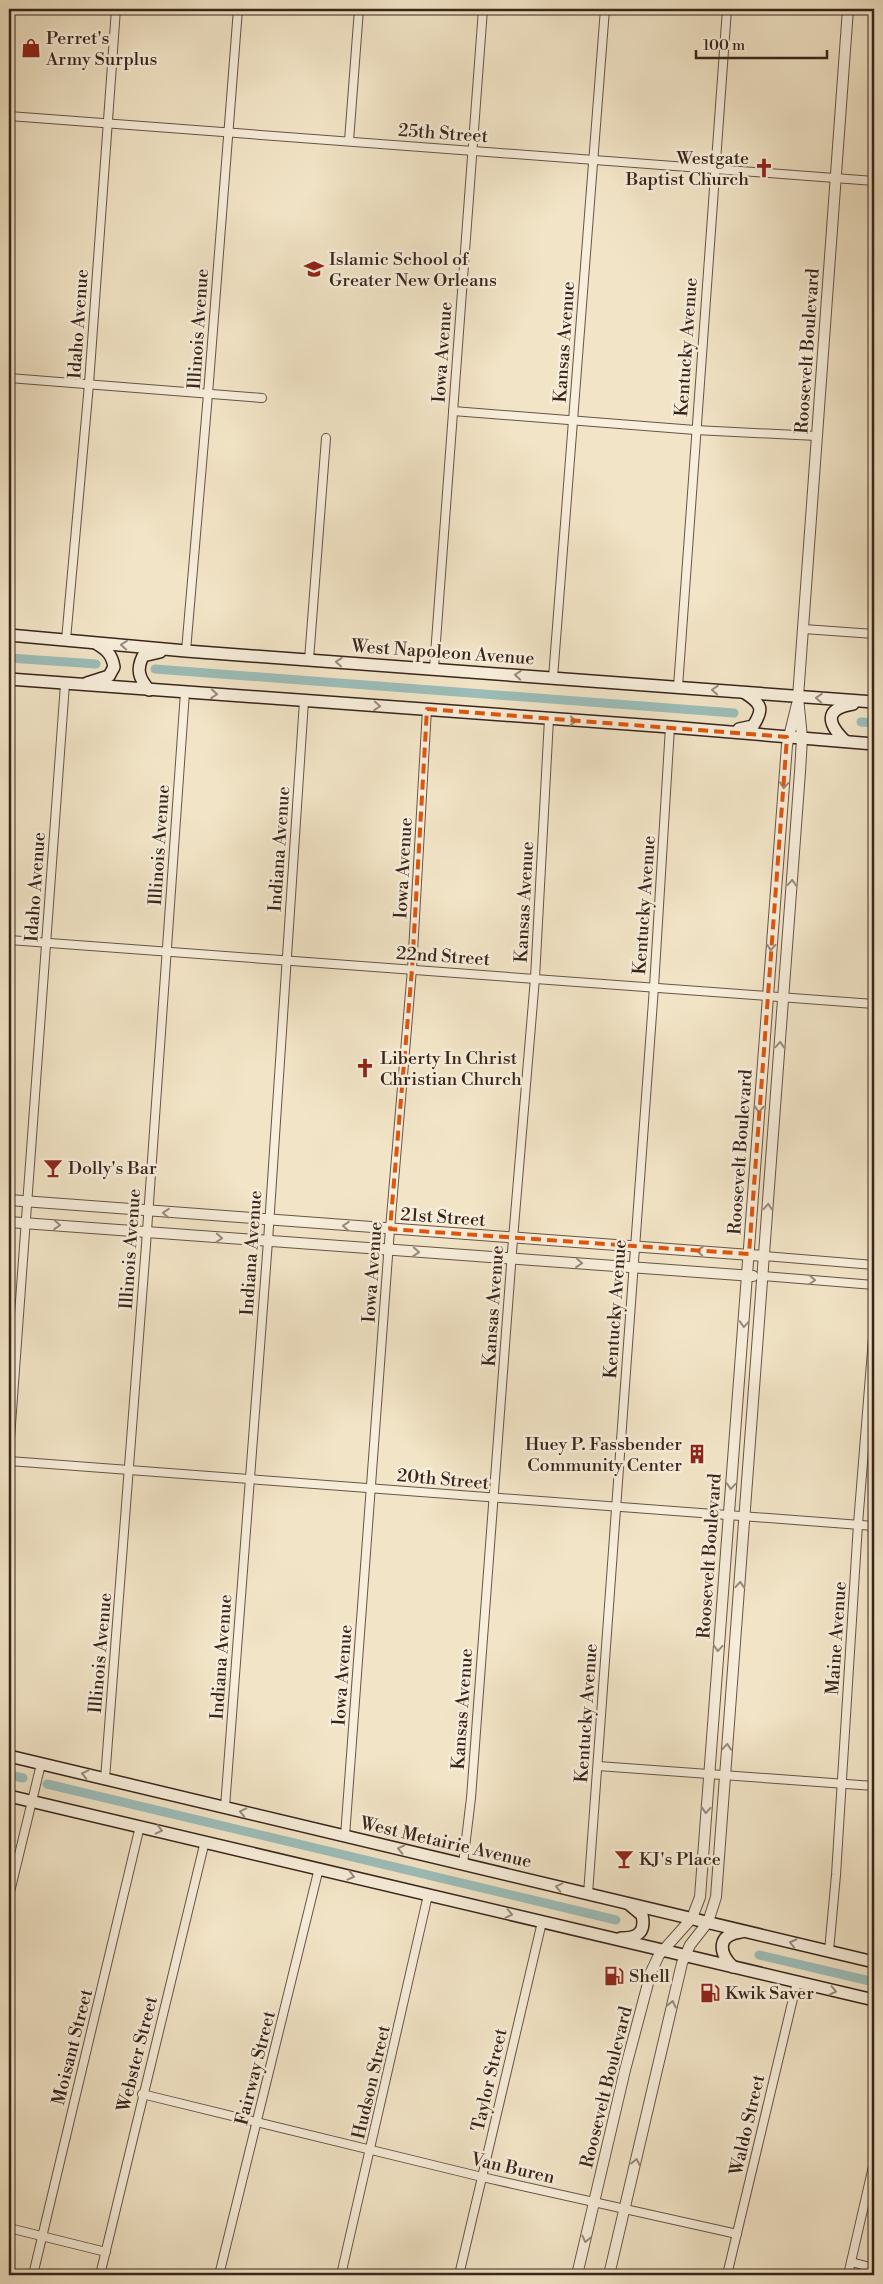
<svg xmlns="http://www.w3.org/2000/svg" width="883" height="2284" viewBox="0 0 883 2284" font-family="'Libre Bodoni',serif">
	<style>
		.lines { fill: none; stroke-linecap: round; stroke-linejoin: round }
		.canal { stroke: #9cbeba; stroke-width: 9 }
		.minor-casing { stroke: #675446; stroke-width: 10 }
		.tertiary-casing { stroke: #675446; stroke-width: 12 }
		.secondary-casing { stroke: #39241b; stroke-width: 14 }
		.minor { stroke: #f7eedb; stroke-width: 8 }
		.tertiary { stroke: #f7eedb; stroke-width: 10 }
		.secondary { stroke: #f7eedb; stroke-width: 11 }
		.oneway { stroke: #98897b }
		.marked { fill: none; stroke: #df560d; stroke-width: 4; stroke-dasharray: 10 6; stroke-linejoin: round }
		.labels { text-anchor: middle; stroke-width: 5; stroke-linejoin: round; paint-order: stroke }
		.poi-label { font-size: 18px; fill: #39241b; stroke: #f7eedb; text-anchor: start }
		.street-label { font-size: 18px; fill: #39241b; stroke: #f7eedb }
	</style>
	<rect width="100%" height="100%" fill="#f2e5c7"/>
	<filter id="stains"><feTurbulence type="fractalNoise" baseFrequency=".004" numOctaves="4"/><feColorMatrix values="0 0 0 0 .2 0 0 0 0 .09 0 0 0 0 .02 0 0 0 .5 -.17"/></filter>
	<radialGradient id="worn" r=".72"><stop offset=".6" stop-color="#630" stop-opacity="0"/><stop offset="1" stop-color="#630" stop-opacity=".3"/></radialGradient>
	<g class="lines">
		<g class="canal">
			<path d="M9 658 96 664"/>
			<path d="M155 669 734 713"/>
			<path d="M861 722 874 723"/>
			<path d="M9 1775 23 1778"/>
			<path d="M47 1784 616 1920"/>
			<path d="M759 1955 874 1982"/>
		</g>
		<defs>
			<g id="minor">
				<path d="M9 116 874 181"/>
				<path d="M349 141 359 9"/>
				<path d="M9 378 262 398"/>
				<path d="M453 411 695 430 817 436"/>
				<path d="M804 629 874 634"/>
				<path d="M66 640 89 384 116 9"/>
				<path d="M186 651 208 394 238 9"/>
				<path d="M309 660 326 438"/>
				<path d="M434 668 483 9"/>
				<path d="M553 678 605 9"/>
				<path d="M678 687 727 9"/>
				<path d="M9 940 874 1004"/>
				<path d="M764 1256 874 1265"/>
				<path d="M763 1276 874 1285"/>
				<path d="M9 1452 65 684"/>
				<path d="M9 1461 874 1526"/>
				<path d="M598 1766 874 1786"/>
				<path d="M105 1779 146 1245 185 692"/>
				<path d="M225 1807 268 1241 304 701"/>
				<path d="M345 1836 390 1229 412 969 427 709"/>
				<path d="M463 1864 471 1798 513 1239 535 978 549 719"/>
				<path d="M588 1894 654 987 670 727"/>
				<path d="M9 1896 41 1764"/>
				<path d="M829 1951 836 1875 858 1524 874 1326"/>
				<path d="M142 2094 482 2177 737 2234"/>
				<path d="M9 2228 106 2252"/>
				<path d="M851 2262 874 2268"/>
				<path d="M33 2275 140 1826"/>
				<path d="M100 2275 205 1841"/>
				<path d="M219 2275 319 1868"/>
				<path d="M341 2275 428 1895"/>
				<path d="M459 2275 542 1922"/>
				<path d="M727 2275 797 1982"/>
				<path d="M848 2275 874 2162"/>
			</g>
			<g id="tertiary">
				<path d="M9 1200 764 1256"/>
				<path d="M9 1222 753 1276"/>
				<path d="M577 2275 625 2070 651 1972 659 1955 692 1918 700 1897 787 745 797 704"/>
				<path d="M609 2275 682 1963 690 1945 708 1922 716 1897 800 772 802 738 798 697 848 9"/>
			</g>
			<g id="secondary">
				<path d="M9 635 186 651 874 702"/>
				<path d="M9 679 670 727 874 744"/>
				<path d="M87 683 109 676 114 667C112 655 107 650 97 644"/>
				<path d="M149 690C139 678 136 670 143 656L160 652"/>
				<path d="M739 729 753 726C764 709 762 704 745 693"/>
				<path d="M845 741C827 723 824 709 853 704"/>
				<path d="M9 1756 874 1962"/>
				<path d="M9 1796 874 2000"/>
				<path d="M621 1938C637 1938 646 1933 642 1915L630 1905"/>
				<path d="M733 1967C718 1952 717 1935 741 1932"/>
			</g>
		</defs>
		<use href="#minor" class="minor-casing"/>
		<use href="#tertiary" class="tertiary-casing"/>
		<use href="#secondary" class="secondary-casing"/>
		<use href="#minor" class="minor"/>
		<use href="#tertiary" class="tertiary"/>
		<use href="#secondary" class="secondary"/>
	</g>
	<defs><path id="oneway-chevron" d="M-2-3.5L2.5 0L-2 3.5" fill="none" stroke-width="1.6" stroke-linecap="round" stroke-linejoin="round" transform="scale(1.25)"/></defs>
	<g class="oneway">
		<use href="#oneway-chevron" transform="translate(124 645) rotate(-175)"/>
		<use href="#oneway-chevron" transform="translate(339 662) rotate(-176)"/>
		<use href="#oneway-chevron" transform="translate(518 675) rotate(-175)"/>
		<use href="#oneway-chevron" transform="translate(715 690) rotate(-176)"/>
		<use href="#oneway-chevron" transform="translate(214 694) rotate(4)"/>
		<use href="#oneway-chevron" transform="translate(819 698) rotate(-176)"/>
		<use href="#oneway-chevron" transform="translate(377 706) rotate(4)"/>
		<use href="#oneway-chevron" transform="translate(573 721) rotate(4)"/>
		<use href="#oneway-chevron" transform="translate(784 785) rotate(94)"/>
		<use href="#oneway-chevron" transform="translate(792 883) rotate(-86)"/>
		<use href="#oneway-chevron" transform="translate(771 947) rotate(94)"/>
		<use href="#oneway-chevron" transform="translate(780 1045) rotate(-86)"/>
		<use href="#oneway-chevron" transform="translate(759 1109) rotate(94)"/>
		<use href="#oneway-chevron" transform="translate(768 1207) rotate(-86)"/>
		<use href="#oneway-chevron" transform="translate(166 1213) rotate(-176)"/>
		<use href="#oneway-chevron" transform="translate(57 1225) rotate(4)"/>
		<use href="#oneway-chevron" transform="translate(346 1226) rotate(-176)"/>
		<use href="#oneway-chevron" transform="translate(219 1238) rotate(4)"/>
		<use href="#oneway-chevron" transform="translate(700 1251) rotate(-176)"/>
		<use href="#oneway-chevron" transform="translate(416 1252) rotate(4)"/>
		<use href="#oneway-chevron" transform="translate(579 1263) rotate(4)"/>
		<use href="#oneway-chevron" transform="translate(812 1280) rotate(4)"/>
		<use href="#oneway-chevron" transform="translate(744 1324) rotate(94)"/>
		<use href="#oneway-chevron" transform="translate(731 1486) rotate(94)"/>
		<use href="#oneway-chevron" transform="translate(740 1585) rotate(-86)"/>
		<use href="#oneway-chevron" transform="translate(718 1648) rotate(94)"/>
		<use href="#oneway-chevron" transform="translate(727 1747) rotate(-86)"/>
		<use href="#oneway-chevron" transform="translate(85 1774) rotate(-167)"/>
		<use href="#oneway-chevron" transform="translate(706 1810) rotate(94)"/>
		<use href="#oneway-chevron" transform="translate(243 1812) rotate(-167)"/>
		<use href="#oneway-chevron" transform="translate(159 1830) rotate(13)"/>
		<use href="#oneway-chevron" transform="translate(401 1849) rotate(-167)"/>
		<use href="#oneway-chevron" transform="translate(351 1876) rotate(14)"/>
		<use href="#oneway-chevron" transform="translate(559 1887) rotate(-167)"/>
		<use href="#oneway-chevron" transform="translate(509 1914) rotate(13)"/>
		<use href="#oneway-chevron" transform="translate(793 1943) rotate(-166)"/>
		<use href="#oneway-chevron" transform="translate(833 1991) rotate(13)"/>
		<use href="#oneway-chevron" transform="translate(672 2004) rotate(-77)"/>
		<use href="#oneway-chevron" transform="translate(636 2162) rotate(-77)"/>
		<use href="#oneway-chevron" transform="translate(586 2239) rotate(103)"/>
	</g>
	<path class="marked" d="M427 709 787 737 749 1254 390 1229 412 969Z"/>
	<defs>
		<symbol id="shop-bare" viewBox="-9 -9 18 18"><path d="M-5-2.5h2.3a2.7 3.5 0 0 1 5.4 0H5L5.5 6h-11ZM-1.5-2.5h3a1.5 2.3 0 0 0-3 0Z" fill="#8f2418" stroke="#f7eedb" stroke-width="2.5" paint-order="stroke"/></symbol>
		<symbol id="church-bare" viewBox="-9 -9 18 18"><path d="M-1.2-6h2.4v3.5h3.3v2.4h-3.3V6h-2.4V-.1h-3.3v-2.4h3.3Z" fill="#8f2418" stroke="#f7eedb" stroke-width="2.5" paint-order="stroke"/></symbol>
		<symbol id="school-bare" viewBox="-9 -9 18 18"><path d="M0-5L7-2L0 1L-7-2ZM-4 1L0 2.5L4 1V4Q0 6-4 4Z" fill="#8f2418" stroke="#f7eedb" stroke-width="2.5" paint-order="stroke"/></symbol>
		<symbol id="bar-bare" viewBox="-9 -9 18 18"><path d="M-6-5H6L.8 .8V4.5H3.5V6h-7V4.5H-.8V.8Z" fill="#8f2418" stroke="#f7eedb" stroke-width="2.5" paint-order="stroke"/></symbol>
		<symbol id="building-bare" viewBox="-9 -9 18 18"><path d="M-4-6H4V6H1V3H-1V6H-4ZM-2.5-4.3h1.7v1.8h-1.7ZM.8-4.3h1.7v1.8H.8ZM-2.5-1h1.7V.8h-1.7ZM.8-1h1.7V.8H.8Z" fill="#8f2418" stroke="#f7eedb" stroke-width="2.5" paint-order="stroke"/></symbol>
		<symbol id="fuel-bare" viewBox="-9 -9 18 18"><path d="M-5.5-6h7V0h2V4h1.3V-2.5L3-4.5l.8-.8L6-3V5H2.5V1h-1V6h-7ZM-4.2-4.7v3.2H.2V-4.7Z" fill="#8f2418" stroke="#f7eedb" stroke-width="2.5" paint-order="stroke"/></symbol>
	</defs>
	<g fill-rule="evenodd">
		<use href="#shop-bare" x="17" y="34" width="28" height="28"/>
		<use href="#church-bare" x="750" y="154" width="28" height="28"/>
		<use href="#school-bare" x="300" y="255" width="28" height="28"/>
		<use href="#church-bare" x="351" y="1054" width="28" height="28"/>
		<use href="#bar-bare" x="39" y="1154" width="28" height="28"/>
		<use href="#building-bare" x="683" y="1440" width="28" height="28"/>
		<use href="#bar-bare" x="610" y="1845" width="28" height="28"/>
		<use href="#fuel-bare" x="600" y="1962" width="28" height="28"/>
		<use href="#fuel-bare" x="696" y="1979" width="28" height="28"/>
	</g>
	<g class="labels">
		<g class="poi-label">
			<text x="46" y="44">Perret's<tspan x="46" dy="21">Army Surplus</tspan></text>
			<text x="749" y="164" text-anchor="end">Westgate<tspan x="749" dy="21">Baptist Church</tspan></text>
			<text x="329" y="265">Islamic School of<tspan x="329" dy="21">Greater New Orleans</tspan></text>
			<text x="380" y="1064">Liberty In Christ<tspan x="380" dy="21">Christian Church</tspan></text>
			<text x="68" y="1174">Dolly's Bar</text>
			<text x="682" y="1450" text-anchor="end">Huey P. Fassbender<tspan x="682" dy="21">Community Center</tspan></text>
			<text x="639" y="1865">KJ's Place</text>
			<text x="629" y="1982">Shell</text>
			<text x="725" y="1999">Kwik Saver</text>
		</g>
		<g class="street-label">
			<text transform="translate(443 133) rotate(4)" y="6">25th Street</text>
			<text transform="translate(78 324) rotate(-86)" y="6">Idaho Avenue</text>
			<text transform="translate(198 329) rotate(-86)" y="6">Illinois Avenue</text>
			<text transform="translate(564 342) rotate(-86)" y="6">Kansas Avenue</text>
			<text transform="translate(686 347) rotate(-86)" y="6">Kentucky Avenue</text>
			<text transform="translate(807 351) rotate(-86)" y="6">Roosevelt Boulevard</text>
			<text transform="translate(442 352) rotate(-86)" y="6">Iowa Avenue</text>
			<text transform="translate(443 652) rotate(4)" y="6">West Napoleon Avenue</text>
			<text transform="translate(159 845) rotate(-86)" y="6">Illinois Avenue</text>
			<text transform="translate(279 849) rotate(-86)" y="6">Indiana Avenue</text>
			<text transform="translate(403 868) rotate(-87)" y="6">Iowa Avenue</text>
			<text transform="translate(35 887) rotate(-86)" y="6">Idaho Avenue</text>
			<text transform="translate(524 902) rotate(-87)" y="6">Kansas Avenue</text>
			<text transform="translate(644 905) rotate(-86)" y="6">Kentucky Avenue</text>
			<text transform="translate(443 956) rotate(4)" y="6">22nd Street</text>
			<text transform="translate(740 1152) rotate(-86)" y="6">Roosevelt Boulevard</text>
			<text transform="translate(443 1217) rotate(4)" y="6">21st Street</text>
			<text transform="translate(130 1249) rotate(-86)" y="6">Illinois Avenue</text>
			<text transform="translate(251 1253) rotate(-86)" y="6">Indiana Avenue</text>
			<text transform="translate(372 1272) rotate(-86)" y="6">Iowa Avenue</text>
			<text transform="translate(493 1306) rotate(-86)" y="6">Kansas Avenue</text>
			<text transform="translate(615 1309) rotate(-86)" y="6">Kentucky Avenue</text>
			<text transform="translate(443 1479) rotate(5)" y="6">20th Street</text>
			<text transform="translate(709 1556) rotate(-86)" y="6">Roosevelt Boulevard</text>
			<text transform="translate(836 1638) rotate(-86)" y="6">Maine Avenue</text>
			<text transform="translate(100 1653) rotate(-85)" y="6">Illinois Avenue</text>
			<text transform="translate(221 1657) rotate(-86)" y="6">Indiana Avenue</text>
			<text transform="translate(342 1675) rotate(-86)" y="6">Iowa Avenue</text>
			<text transform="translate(462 1709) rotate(-86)" y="6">Kansas Avenue</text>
			<text transform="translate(586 1713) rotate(-86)" y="6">Kentucky Avenue</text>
			<text transform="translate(446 1842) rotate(13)" y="6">West Metairie Avenue</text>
			<text transform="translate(72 2047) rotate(-76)" y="6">Moisant Street</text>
			<text transform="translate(137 2054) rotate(-76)" y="6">Webster Street</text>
			<text transform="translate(255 2068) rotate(-76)" y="6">Fairway Street</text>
			<text transform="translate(489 2080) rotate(-77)" y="6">Taylor Street</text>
			<text transform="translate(371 2082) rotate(-77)" y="6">Hudson Street</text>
			<text transform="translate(606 2087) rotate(-76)" y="6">Roosevelt Boulevard</text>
			<text transform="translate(747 2125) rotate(-77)" y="6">Waldo Street</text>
			<text transform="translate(513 2168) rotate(13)" y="6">Van Buren</text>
		</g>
	</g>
	<rect width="883" height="2284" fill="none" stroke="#f2e5c7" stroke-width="30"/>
	<rect x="10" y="10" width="863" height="2264" fill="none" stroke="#39241b" stroke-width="2.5"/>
	<rect x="15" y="15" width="853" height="2254" fill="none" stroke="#39241b"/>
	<path d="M696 50v8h131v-8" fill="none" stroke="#39241b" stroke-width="2.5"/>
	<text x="703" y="50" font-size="15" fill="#39241b" stroke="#f7eedb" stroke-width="4" paint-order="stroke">100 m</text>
	<rect width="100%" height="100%" filter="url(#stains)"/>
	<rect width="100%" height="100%" fill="url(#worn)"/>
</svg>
